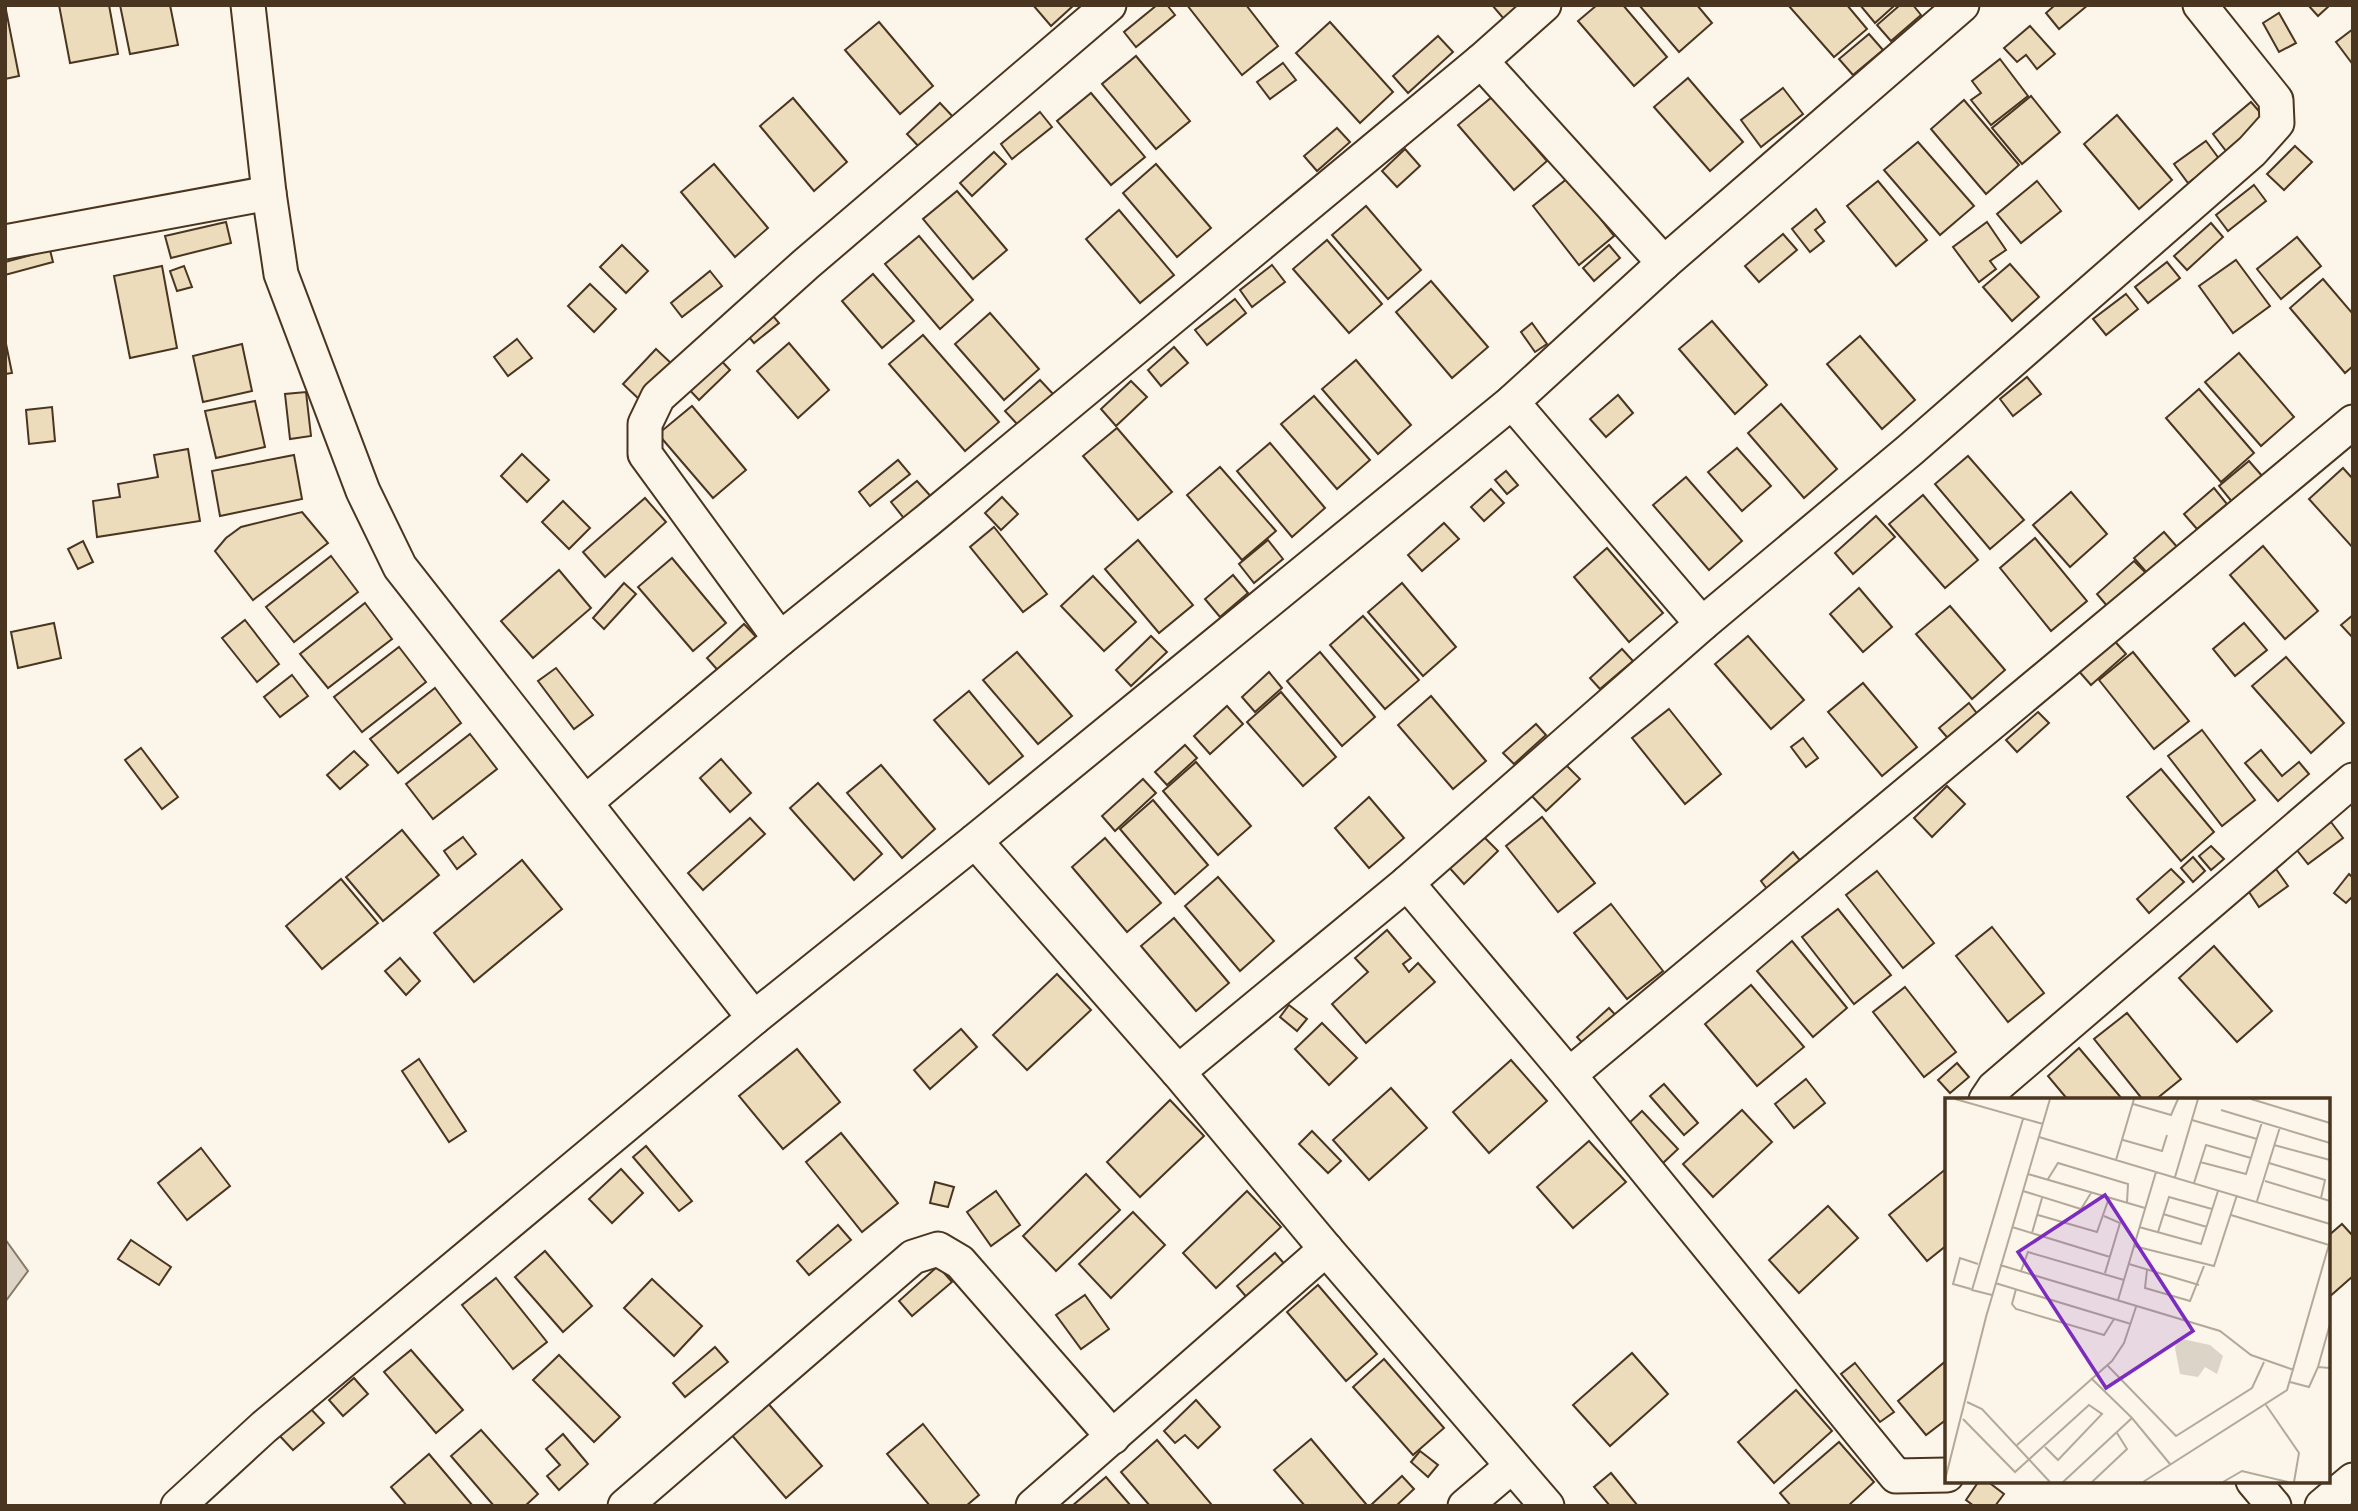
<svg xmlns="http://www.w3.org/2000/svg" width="2358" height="1511" viewBox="0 0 2358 1511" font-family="Karla,sans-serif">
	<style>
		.water { fill: #dcd4c6; stroke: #887966; stroke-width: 2 }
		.building { fill: #ecdcbc; stroke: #4a3520; stroke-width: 2 }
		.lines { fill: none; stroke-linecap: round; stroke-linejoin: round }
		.minor-casing { stroke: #4a3520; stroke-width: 37 }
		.minor { stroke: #fbf6e9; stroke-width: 33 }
		.inset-road { fill: none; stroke: #b4a999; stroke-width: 2 }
		.view { fill: #7b2cbf; fill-opacity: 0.15; stroke: #7b2cbf; stroke-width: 3.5 }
		.inset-edge { fill: none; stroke: #4a3520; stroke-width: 3.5 }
	</style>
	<rect width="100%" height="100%" fill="#fbf6e9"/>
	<path class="water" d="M5 1239 28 1271 5 1302Z"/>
	<g class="building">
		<path d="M5 5 19 76 5 79Z"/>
		<path d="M59 5H109L118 54 70 63Z"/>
		<path d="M120 5H170L178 45 130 54Z"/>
		<path d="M1033 5H1074L1051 26Z"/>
		<path d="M1157 5H1167L1175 15 1136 47 1124 32Z"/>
		<path d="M1187 5H1246L1278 46 1242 75Z"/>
		<path d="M1492 5H1519L1504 19Z"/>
		<path d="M1597 5H1623L1667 57 1634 86 1578 21Z"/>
		<path d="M1639 5H1697L1712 23 1679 52Z"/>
		<path d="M1788 5H1847L1867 29 1834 57Z"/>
		<path d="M1860 5H1895L1875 23Z"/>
		<path d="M1900 5H1913L1921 15 1891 41 1877 25Z"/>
		<path d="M2055 5H2088L2059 29 2046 13Z"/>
		<path d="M2308 5H2330L2318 16Z"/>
		<path d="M2279 13 2296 43 2279 52 2263 23Z"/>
		<path d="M879 22 933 86 900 114 845 50Z"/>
		<path d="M1330 22 1393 92 1360 123 1296 53Z"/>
		<path d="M2030 26 2055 54 2037 69 2026 55 2017 62 2004 48Z"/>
		<path d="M2353 29V60L2351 62 2336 42Z"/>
		<path d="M1869 34 1883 50 1853 75 1839 59Z"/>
		<path d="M1438 36 1453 52 1408 93 1393 76Z"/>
		<path d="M1136 56 1190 121 1156 149 1102 84Z"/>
		<path d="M2000 59 2028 96 1991 125 1971 100 1981 93 1972 81Z"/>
		<path d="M1283 63 1296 80 1270 99 1257 82Z"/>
		<path d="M1688 78 1743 142 1710 171 1654 107Z"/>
		<path d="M1783 88 1803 114 1761 147 1741 120Z"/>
		<path d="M1091 93 1145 157 1111 185 1057 121Z"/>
		<path d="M2031 96 2060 132 2022 164 1992 128Z"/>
		<path d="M1492 97 1547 161 1514 190 1458 125Z"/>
		<path d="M793 98 847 162 814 191 760 126Z"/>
		<path d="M1964 100 2019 165 1986 194 1931 129Z"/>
		<path d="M2251 102 2265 118 2226 151 2213 134Z"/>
		<path d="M940 103 955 119 922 150 907 134Z"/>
		<path d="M1040 112 1052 127 1012 159 1001 144Z"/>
		<path d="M2117 115 2172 180 2139 209 2084 144Z"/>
		<path d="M1337 128 1350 142 1317 171 1304 156Z"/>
		<path d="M2206 141 2220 160 2188 183 2174 164Z"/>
		<path d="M1918 142 1974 206 1940 235 1884 170Z"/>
		<path d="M2295 146 2312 162 2284 190 2267 174Z"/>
		<path d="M1405 149 1420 166 1397 187 1382 171Z"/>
		<path d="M994 152 1006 164 972 196 960 183Z"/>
		<path d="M714 164 768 228 735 257 681 192Z"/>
		<path d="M1156 164 1211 228 1177 257 1123 193Z"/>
		<path d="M1568 178 1614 236 1579 265 1533 206Z"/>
		<path d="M1878 181 1927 240 1896 266 1847 206Z"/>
		<path d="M2037 181 2061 211 2021 243 1997 214Z"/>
		<path d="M2254 185 2266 201 2228 231 2216 215Z"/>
		<path d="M957 191 1007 250 973 279 923 219Z"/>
		<path d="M1366 206 1421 270 1388 299 1332 235Z"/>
		<path d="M1816 209 1825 222 1815 230 1824 241 1810 252 1792 229Z"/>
		<path d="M1119 210 1174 275 1140 303 1086 239Z"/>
		<path d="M226 222 231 243 171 258 165 236Z"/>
		<path d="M1987 222 2006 250 1990 261 1996 269 1979 282 1953 247Z"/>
		<path d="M2211 223 2223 237 2187 270 2174 256Z"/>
		<path d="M1783 234 1797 250 1759 282 1745 266Z"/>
		<path d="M919 236 973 300 940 329 885 264Z"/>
		<path d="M2297 237 2321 266 2281 299 2257 269Z"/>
		<path d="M1327 240 1382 304 1349 333 1293 269Z"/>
		<path d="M622 245 648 271 626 293 600 267Z"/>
		<path d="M1609 245 1620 258 1594 281 1583 268Z"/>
		<path d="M50 250 53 262 5 275V262Z"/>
		<path d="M2236 260 2270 306 2233 333 2199 286Z"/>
		<path d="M2167 262 2180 278 2148 303 2135 287Z"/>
		<path d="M2010 264 2039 297 2012 321 1983 287Z"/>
		<path d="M1272 265 1285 282 1252 307 1240 290Z"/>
		<path d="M162 266 177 348 130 358 114 276Z"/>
		<path d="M184 266 192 287 177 291 170 271Z"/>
		<path d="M710 271 722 286 682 317 671 303Z"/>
		<path d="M873 274 914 321 882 348 842 301Z"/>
		<path d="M2323 279 2353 314V366L2345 373 2290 308Z"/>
		<path d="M1431 281 1488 347 1452 378 1396 312Z"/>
		<path d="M590 284 616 309 594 332 568 306Z"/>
		<path d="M2126 294 2138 309 2106 335 2093 319Z"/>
		<path d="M1235 299 1246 313 1207 345 1195 330Z"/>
		<path d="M767 309 779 323 754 343 742 329Z"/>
		<path d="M990 313 1039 369 1004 400 955 344Z"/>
		<path d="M1712 321 1767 385 1735 414 1679 349Z"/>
		<path d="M1532 323 1547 344 1535 352 1521 332Z"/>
		<path d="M923 335 999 422 965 451 889 364Z"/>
		<path d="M1860 336 1915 400 1882 429 1827 364Z"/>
		<path d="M5 339 12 373 5 374Z"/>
		<path d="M517 339 532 358 508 376 494 357Z"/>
		<path d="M789 343 829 390 798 418 757 371Z"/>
		<path d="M242 344 252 391 203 402 193 356Z"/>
		<path d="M1174 347 1188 363 1161 386 1148 370Z"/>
		<path d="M656 349 673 365 640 400 623 384Z"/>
		<path d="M2239 353 2294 417 2261 446 2205 382Z"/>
		<path d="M716 355 730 370 699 400 685 385Z"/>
		<path d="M1356 360 1411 425 1378 454 1322 389Z"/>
		<path d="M2027 377 2041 394 2013 416 2000 399Z"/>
		<path d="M1040 380 1054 395 1019 426 1005 411Z"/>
		<path d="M1131 381 1147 397 1116 426 1101 409Z"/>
		<path d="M2199 389 2254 453 2221 482 2166 418Z"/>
		<path d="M306 392 311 436 290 439 285 394Z"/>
		<path d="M1618 395 1633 413 1606 437 1590 419Z"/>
		<path d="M1314 396 1370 460 1337 489 1281 424Z"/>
		<path d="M255 401 265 447 216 458 205 411Z"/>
		<path d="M1781 404 1837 469 1804 498 1748 433Z"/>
		<path d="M692 406 746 470 713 498 658 434Z"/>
		<path d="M52 407 55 441 29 444 26 410Z"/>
		<path d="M1117 428 1172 492 1138 520 1083 456Z"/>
		<path d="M1270 443 1325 508 1292 537 1237 471Z"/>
		<path d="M1737 448 1771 486 1742 511 1708 472Z"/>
		<path d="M188 449 200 521 97 537 93 501 120 497 118 484 158 477 154 455Z"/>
		<path d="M522 454 549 480 527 502 501 476Z"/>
		<path d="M294 455 302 499 220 516 212 471Z"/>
		<path d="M1968 456 2024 520 1990 549 1935 484Z"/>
		<path d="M898 460 910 474 870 506 859 492Z"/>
		<path d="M2249 461 2263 477 2233 503 2219 486Z"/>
		<path d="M1220 467 1276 531 1242 560 1187 495Z"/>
		<path d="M2343 468 2353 479V548L2309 499Z"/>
		<path d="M1506 471 1518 485 1507 494 1495 480Z"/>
		<path d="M1686 477 1742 541 1709 570 1653 505Z"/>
		<path d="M917 481 934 500 907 522 891 502Z"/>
		<path d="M2214 488 2227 504 2197 529 2184 514Z"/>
		<path d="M1491 489 1504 503 1484 521 1471 507Z"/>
		<path d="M2071 492 2107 534 2070 567 2033 525Z"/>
		<path d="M1923 495 1978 560 1945 588 1889 524Z"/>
		<path d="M1002 497 1018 514 1001 530 985 513Z"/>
		<path d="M645 498 666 522 605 577 583 552Z"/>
		<path d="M563 501 590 528 569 549 542 522Z"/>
		<path d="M302 512 328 543 253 600 215 551 226 538 241 527Z"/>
		<path d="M1876 516 1895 537 1853 574 1835 553Z"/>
		<path d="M1444 523 1459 539 1422 571 1408 555Z"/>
		<path d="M994 527 1047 594 1023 612 970 547Z"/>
		<path d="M2164 532 2178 548 2148 574 2134 558Z"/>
		<path d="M2035 538 2087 601 2051 631 2000 568Z"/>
		<path d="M1138 540 1193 605 1159 633 1105 569Z"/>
		<path d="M1268 540 1283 559 1254 583 1239 564Z"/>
		<path d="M83 541 93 562 78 569 68 549Z"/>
		<path d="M2263 546 2318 611 2285 639 2230 575Z"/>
		<path d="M1607 548 1663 613 1629 642 1574 577Z"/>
		<path d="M331 556 358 592 294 642 266 607Z"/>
		<path d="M672 558 726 623 693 651 638 587Z"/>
		<path d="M2134 561 2146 573 2108 607 2097 594Z"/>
		<path d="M559 570 591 608 533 658 501 621Z"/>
		<path d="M1233 575 1248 593 1220 617 1205 599Z"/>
		<path d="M1093 576 1136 622 1104 651 1061 606Z"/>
		<path d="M624 583 636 594 604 629 593 618Z"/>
		<path d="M1402 583 1456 647 1423 676 1368 612Z"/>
		<path d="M1859 588 1892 627 1863 652 1830 614Z"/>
		<path d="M365 603 392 639 328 688 300 654Z"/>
		<path d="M1950 606 2005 670 1972 699 1916 634Z"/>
		<path d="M2353 615V638L2341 625Z"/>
		<path d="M1363 616 1419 680 1385 709 1330 645Z"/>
		<path d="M245 620 279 664 257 682 222 638Z"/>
		<path d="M54 623 61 658 18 668 11 632Z"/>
		<path d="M2244 623 2267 650 2235 676 2213 649Z"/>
		<path d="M744 624 759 640 722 675 707 658Z"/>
		<path d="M1151 636 1167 652 1131 686 1116 670Z"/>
		<path d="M1748 636 1804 700 1771 729 1715 664Z"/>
		<path d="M2112 638 2126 654 2091 685 2077 669Z"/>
		<path d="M399 647 426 682 362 732 334 697Z"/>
		<path d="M1622 649 1633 661 1600 689 1590 678Z"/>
		<path d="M1017 652 1072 716 1038 744 983 680Z"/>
		<path d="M1320 652 1375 717 1342 746 1287 681Z"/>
		<path d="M2133 652 2189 721 2154 749 2099 680Z"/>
		<path d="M2286 657 2344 723 2311 753 2252 686Z"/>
		<path d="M556 668 593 715 574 729 538 681Z"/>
		<path d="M1269 672 1282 688 1255 712 1242 697Z"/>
		<path d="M292 675 308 696 280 717 264 697Z"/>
		<path d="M1863 683 1917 747 1882 776 1828 712Z"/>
		<path d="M435 688 461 723 398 773 370 739Z"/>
		<path d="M969 691 1023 756 989 784 934 720Z"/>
		<path d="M1281 692 1336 757 1303 786 1247 722Z"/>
		<path d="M1431 696 1486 761 1453 789 1398 725Z"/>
		<path d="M1969 703 1982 720 1953 744 1939 728Z"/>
		<path d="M1227 706 1243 724 1210 754 1194 736Z"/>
		<path d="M1669 709 1721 774 1685 804 1632 738Z"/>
		<path d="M2038 712 2049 723 2017 752 2006 740Z"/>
		<path d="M1536 724 1546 735 1514 764 1503 753Z"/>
		<path d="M2202 730 2255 800 2222 826 2168 756Z"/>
		<path d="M470 734 497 769 433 819 406 784Z"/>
		<path d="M1803 738 1818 758 1806 767 1791 747Z"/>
		<path d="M1185 745 1197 758 1167 785 1155 772Z"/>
		<path d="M141 748 178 797 162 809 125 760Z"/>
		<path d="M2261 750 2282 776 2299 762 2309 774 2278 801 2245 763Z"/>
		<path d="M354 751 368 765 340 789 327 775Z"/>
		<path d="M721 759 751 793 730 812 700 778Z"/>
		<path d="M1561 760 1580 779 1546 811 1529 793Z"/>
		<path d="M1196 762 1251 826 1218 855 1163 791Z"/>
		<path d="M881 765 935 829 902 858 847 793Z"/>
		<path d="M2161 769 2214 832 2181 861 2127 797Z"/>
		<path d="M1143 779 1156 793 1115 831 1102 816Z"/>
		<path d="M818 783 882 854 854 880 790 808Z"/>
		<path d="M1947 786 1965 804 1932 837 1914 818Z"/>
		<path d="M1369 797 1404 838 1369 868 1335 828Z"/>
		<path d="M1153 800 1208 865 1175 894 1120 829Z"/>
		<path d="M1542 817 1595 883 1558 912 1506 846Z"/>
		<path d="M750 818 765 834 703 890 688 873Z"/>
		<path d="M2331 822 2343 838 2308 864 2296 849Z"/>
		<path d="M402 830 439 875 383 921 346 877Z"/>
		<path d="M1480 833 1498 851 1464 884 1447 865Z"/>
		<path d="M463 837 476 854 457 869 444 851Z"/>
		<path d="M1105 838 1161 903 1127 932 1072 867Z"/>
		<path d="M2211 846 2224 859 2211 870 2199 856Z"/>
		<path d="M1793 852 1803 864 1770 893 1761 881Z"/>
		<path d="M2193 857 2205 871 2193 882 2181 868Z"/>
		<path d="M522 860 562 909 474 982 434 933Z"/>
		<path d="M2171 869 2184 882 2149 913 2137 899Z"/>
		<path d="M2276 869 2288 886 2259 907 2247 889Z"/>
		<path d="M1877 871 1934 943 1903 968 1846 895Z"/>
		<path d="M2349 874 2353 878V896L2346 903 2334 893Z"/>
		<path d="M1218 877 1274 941 1240 971 1185 906Z"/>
		<path d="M341 879 378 923 322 969 286 926Z"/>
		<path d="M1611 904 1663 971 1627 999 1574 933Z"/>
		<path d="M1838 909 1891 975 1854 1004 1802 937Z"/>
		<path d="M1174 918 1229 983 1196 1011 1141 946Z"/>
		<path d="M1992 927 2044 993 2008 1022 1956 956Z"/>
		<path d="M1387 930 1411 958 1403 964 1409 972 1418 963 1435 982 1366 1043 1332 1004 1368 972 1355 958Z"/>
		<path d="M1792 941 1847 1008 1813 1037 1757 971Z"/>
		<path d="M2214 946 2272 1011 2237 1042 2179 978Z"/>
		<path d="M400 958 420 981 406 995 385 971Z"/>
		<path d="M1057 974 1091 1010 1027 1070 993 1035Z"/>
		<path d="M1751 985 1804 1047 1757 1086 1705 1024Z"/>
		<path d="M1905 987 1956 1052 1924 1077 1873 1012Z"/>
		<path d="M1289 1005 1307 1019 1297 1031 1280 1017Z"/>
		<path d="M1609 1008 1620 1020 1587 1048 1577 1037Z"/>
		<path d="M2127 1013 2181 1079 2155 1100H2143L2094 1039Z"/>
		<path d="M1322 1023 1357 1058 1329 1085 1295 1049Z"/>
		<path d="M961 1029 977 1047 930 1089 914 1070Z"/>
		<path d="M2079 1048 2123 1100H2068L2048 1076Z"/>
		<path d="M797 1049 840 1102 783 1149 739 1096Z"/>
		<path d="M419 1059 466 1131 449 1142 402 1071Z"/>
		<path d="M1511 1060 1547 1101 1489 1153 1453 1112Z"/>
		<path d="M1957 1063 1969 1077 1950 1093 1938 1080Z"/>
		<path d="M1806 1079 1825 1103 1794 1128 1775 1104Z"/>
		<path d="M1664 1084 1698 1123 1684 1135 1650 1096Z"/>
		<path d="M1391 1088 1427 1128 1369 1180 1333 1140Z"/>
		<path d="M1170 1100 1204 1136 1140 1197 1107 1162Z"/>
		<path d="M1742 1110 1772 1142 1713 1197 1683 1164Z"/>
		<path d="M1642 1111 1678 1149 1663 1163 1627 1125Z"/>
		<path d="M1312 1131 1341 1161 1328 1173 1299 1144Z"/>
		<path d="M841 1133 898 1203 862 1232 806 1162Z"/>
		<path d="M1589 1141 1626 1182 1573 1228 1537 1187Z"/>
		<path d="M646 1146 692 1201 679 1211 633 1157Z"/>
		<path d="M201 1148 230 1186 187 1220 158 1183Z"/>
		<path d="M1947 1168V1245L1927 1261 1889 1215Z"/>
		<path d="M621 1169 643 1193 612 1223 589 1199Z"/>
		<path d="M1086 1174 1120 1210 1056 1271 1023 1236Z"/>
		<path d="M935 1182 954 1187 948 1207 930 1203Z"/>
		<path d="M996 1191 1020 1225 991 1246 967 1212Z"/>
		<path d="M1247 1191 1281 1227 1216 1288 1183 1253Z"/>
		<path d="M1828 1206 1858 1238 1799 1293 1769 1260Z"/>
		<path d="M1133 1212 1165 1245 1111 1298 1079 1264Z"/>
		<path d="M2342 1224 2353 1236V1276L2328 1298V1236Z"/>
		<path d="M838 1225 851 1240 809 1275 797 1261Z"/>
		<path d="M131 1240 171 1267 159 1285 118 1259Z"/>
		<path d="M545 1251 592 1306 563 1332 515 1277Z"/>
		<path d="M1275 1253 1287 1267 1249 1300 1237 1286Z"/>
		<path d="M938 1266 952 1282 912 1316 899 1301Z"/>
		<path d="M496 1278 547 1342 513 1369 462 1305Z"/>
		<path d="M652 1279 702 1326 674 1356 624 1308Z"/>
		<path d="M1318 1285 1377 1354 1346 1381 1287 1312Z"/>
		<path d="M1085 1295 1109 1329 1081 1349 1056 1315Z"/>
		<path d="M715 1347 728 1362 685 1397 673 1383Z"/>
		<path d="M411 1350 463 1410 436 1433 384 1372Z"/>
		<path d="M1632 1353 1668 1394 1610 1446 1573 1405Z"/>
		<path d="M559 1355 620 1417 594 1442 533 1380Z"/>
		<path d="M1384 1359 1444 1428 1413 1455 1353 1387Z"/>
		<path d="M1947 1360V1419L1926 1435 1898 1401Z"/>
		<path d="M1855 1363 1894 1412 1880 1422 1841 1374Z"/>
		<path d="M354 1378 368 1394 343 1416 329 1400Z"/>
		<path d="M1796 1390 1832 1431 1774 1483 1738 1442Z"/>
		<path d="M1196 1400 1220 1427 1198 1448 1185 1435 1175 1443 1164 1431Z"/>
		<path d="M766 1401 822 1466 786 1498 730 1433Z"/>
		<path d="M309 1407 324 1423 293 1450 278 1434Z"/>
		<path d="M923 1424 979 1495 966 1506H930L887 1454Z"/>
		<path d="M481 1430 538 1494 525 1506H494L451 1456Z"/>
		<path d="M563 1434 588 1464 559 1490 547 1476 560 1465 546 1449Z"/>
		<path d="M1311 1439 1366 1504 1364 1506H1305L1274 1470Z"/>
		<path d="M1157 1440 1212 1505V1506H1150L1121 1472Z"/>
		<path d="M1839 1442 1874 1482 1848 1506H1791L1780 1493Z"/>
		<path d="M1420 1451 1438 1465 1428 1477 1411 1462Z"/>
		<path d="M429 1454 473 1506H407L391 1487Z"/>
		<path d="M1611 1473 1638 1506H1610L1594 1487Z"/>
		<path d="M1402 1476 1414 1489 1396 1506H1374L1372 1504Z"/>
		<path d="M1106 1477 1131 1506H1072Z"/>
		<path d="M1979 1481H1987L2004 1494 1995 1506H1974L1966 1500Z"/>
	</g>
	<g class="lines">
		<defs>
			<g id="minor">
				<path d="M248 5 269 193 281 274 363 491 400 567 754 1018"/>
				<path d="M1481 61 1664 263"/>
				<path d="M5 242 269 193"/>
				<path d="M1512 402 1702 624"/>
				<path d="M780 639 645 454V424L658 397 806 264 1109 5"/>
				<path d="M586 802 780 639 928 520 1481 61 1544 5"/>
				<path d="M975 841 1178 1072 1326 1249 1547 1506"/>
				<path d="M1407 883 1569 1075 1896 1476 1947 1475"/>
				<path d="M1178 1072 1407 883 1702 624 1910 450 2252 151 2277 123 2276 100 2200 5"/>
				<path d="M1569 1075 2353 422"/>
				<path d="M1986 1100 1994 1088 2353 780"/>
				<path d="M2253 1481 2274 1506"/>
				<path d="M178 1506 264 1427 754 1018 975 841 1512 402 1664 263 1962 5"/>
				<path d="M625 1506 913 1257 938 1249 960 1262 1113 1437"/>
				<path d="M1033 1506 1326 1249"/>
				<path d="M1465 1506 1512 1466"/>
				<path d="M2322 1506 2353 1480"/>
			</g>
		</defs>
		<use href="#minor" class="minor-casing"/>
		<use href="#minor" class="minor"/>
	</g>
	<g transform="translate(1945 1098)">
		<rect width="385" height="385" fill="#fbf6e9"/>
		<path d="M233 240 265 247 278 258 272 276 260 269 253 279 235 276 230 250Z" fill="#dcd4c6"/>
		<path class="inset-road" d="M10 1 98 26M306 1 385 25M188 6 226 17 233 1M276 12 385 45M247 22 312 41M94 39 385 126M178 42 217 53 222 37M329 47 385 62M171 62 189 1M255 64 301 76 317 24M324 65 380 82 376 100M83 76 200 110M230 79 253 1M103 81 113 65 183 86 182 105M320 83 385 103M249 85 261 47 306 60M78 93 136 111 146 95M312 103 335 29M218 116 262 129M93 117 152 134 164 100M286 117 384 147M159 118 175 125 160 175M67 129 165 159M194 129 256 146 273 93M213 134 224 99 267 111M87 135 97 100M189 148 269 168 292 97M184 166 254 187M55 167 275 233 306 257 349 272M202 172 200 190 245 203 259 168M76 173 83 154 179 182M50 185 186 226M26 191 8 186 15 160 33 166M71 191 67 206 71 211 159 237 169 221M47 197 27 192 78 21M173 202 211 74M162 267 231 338 307 290 319 264M373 269 385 226M146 280 187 320M345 284 364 289 373 269 385 270M22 304 37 311 105 384M321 307 354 355 349 384M18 321 70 374 144 307 157 316 113 362 100 349M72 347 167 263 179 245 191 209M0 382 41 219 105 1M118 384 187 320 225 366M147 384 182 351 172 335M198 384 342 292 385 143M278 384 297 373 343 384"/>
		<path class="view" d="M160 97 248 233 161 290 73 154Z"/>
		<rect width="385" height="385" class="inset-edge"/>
	</g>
	<rect width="2358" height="1511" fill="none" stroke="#4a3520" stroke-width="14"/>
</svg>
